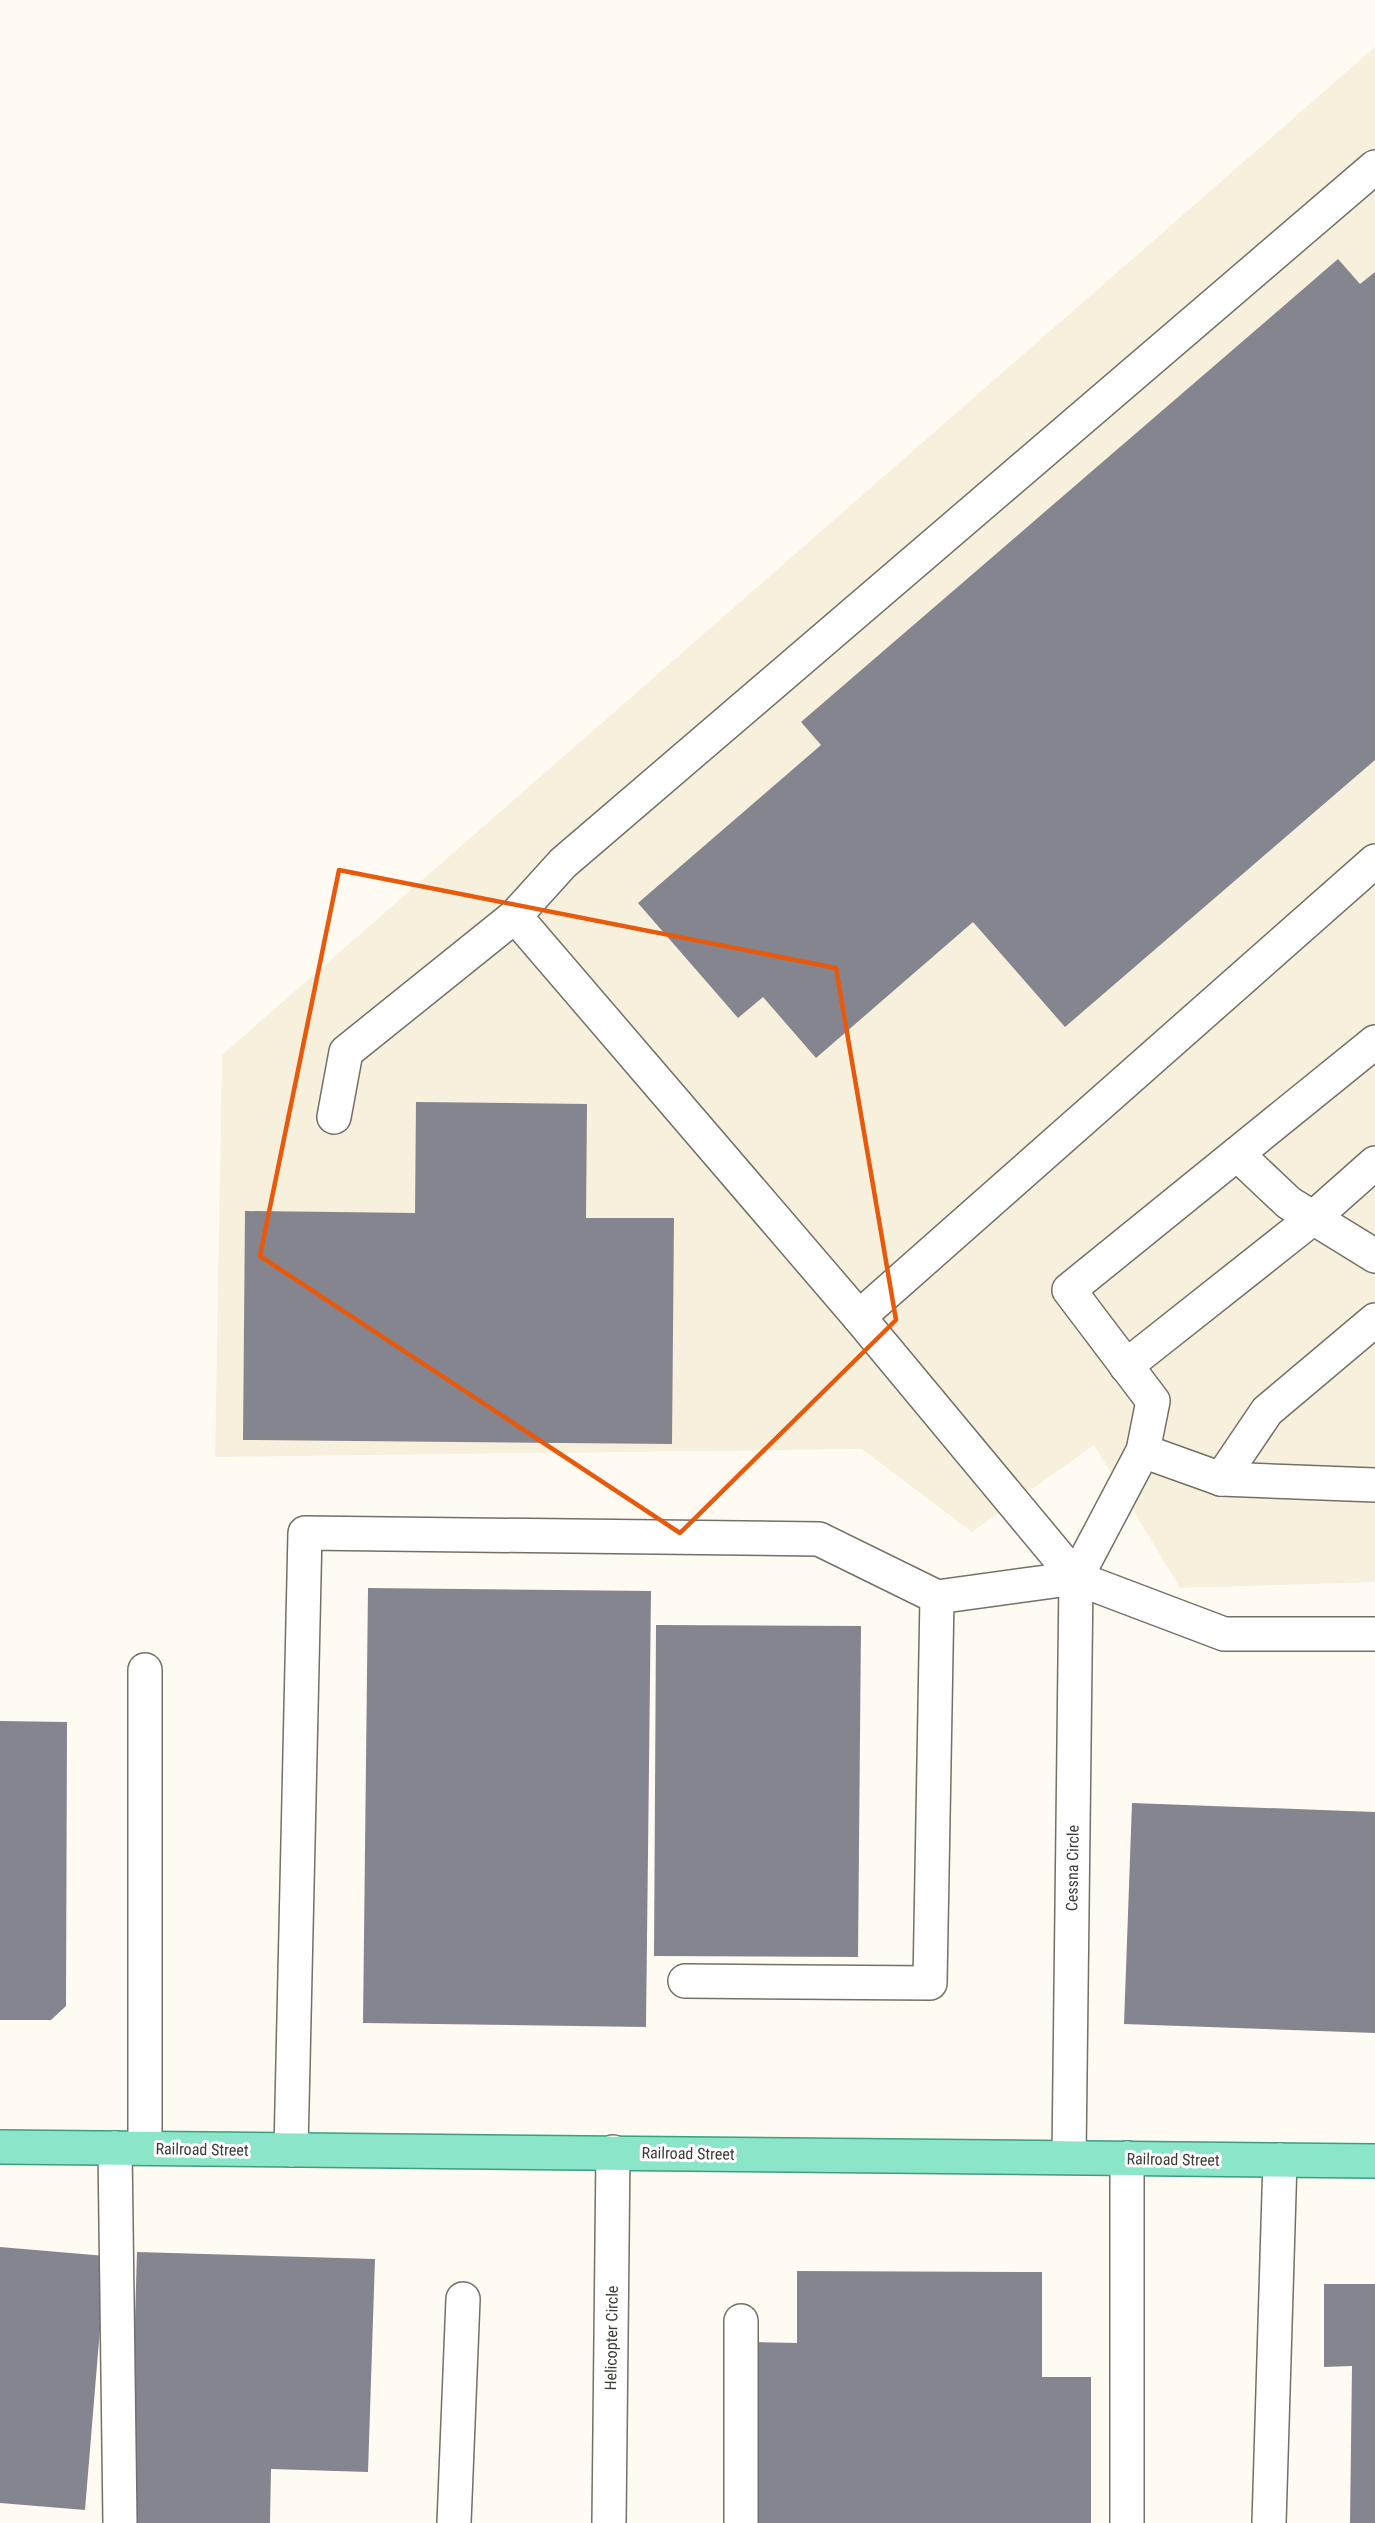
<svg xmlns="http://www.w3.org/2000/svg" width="1375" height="2523" viewBox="0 0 1375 2523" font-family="'Roboto Condensed',sans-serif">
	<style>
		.built { fill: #f7f0dd }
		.building { fill: #858590 }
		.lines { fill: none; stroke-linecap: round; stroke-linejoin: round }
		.minor-casing { stroke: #747066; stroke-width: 36 }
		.major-casing { stroke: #3c9e7e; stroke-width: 36 }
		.minor { stroke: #fff; stroke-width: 33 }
		.major { stroke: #8ae5c9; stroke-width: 33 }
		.marked { fill: none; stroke: #e8590c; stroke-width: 4.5; stroke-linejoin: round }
		.labels { text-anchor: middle; stroke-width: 6; stroke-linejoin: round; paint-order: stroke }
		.street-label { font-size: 16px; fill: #3d3b36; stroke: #fff }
	</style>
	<rect width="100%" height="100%" fill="#fffbf2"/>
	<path class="built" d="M1375 47V1582L1180 1588 1094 1445 972 1532 862 1449 215 1457 222 1055Z"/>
	<g class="building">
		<path d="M1338 259 1360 284 1375 272V760L1065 1027 973 922 816 1058 763 997 738 1018 638 903 821 745 801 722Z"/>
		<path d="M416 1102 587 1104 586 1218H674L672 1444 243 1440 245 1211 415 1213Z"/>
		<path d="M368 1588 651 1591 646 2027 363 2023Z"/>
		<path d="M656 1625 861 1626 858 1957 654 1956Z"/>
		<path d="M0 1721 67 1722 66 2006 51 2020H0Z"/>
		<path d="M1132 1803 1375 1812V2033L1124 2024Z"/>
		<path d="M0 2247 106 2256 85 2510 0 2503Z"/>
		<path d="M137 2252 375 2259 368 2472 271 2469 270 2523H129Z"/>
		<path d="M797 2271 1042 2272V2377H1091V2523H751L752 2342 797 2343Z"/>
		<path d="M1324 2284H1375V2523H1350L1352 2366 1324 2367Z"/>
	</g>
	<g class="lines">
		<defs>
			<g id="minor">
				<path d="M334 1117 346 1052 515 916"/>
				<path d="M1237 1154 1289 1203 1375 1256"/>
				<path d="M859 1317 1375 861"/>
				<path d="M1126 1366 1313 1218 1375 1163"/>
				<path d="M1143 1451 1221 1479 1375 1485"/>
				<path d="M1221 1479 1267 1411 1375 1320"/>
				<path d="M1076 1578 859 1317 515 916 563 863 1375 167"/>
				<path d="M685 1981 930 1983 937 1597"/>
				<path d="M115 2148 120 2523"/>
				<path d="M145 2148V1670"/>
				<path d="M291 2150 305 1533 819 1539 937 1597 1076 1578 1224 1634H1375"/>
				<path d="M1069 2157 1076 1578 1143 1451 1153 1401 1069 1290 1375 1042"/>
				<path d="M454 2523 463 2299"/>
				<path d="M609 2523 613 2152"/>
				<path d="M741 2523V2321"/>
				<path d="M1127 2523V2158"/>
				<path d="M1269 2523 1280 2160"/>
			</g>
			<path id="major" d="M0 2147 1375 2161"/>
		</defs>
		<use href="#minor" class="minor-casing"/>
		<use href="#major" class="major-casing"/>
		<use href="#minor" class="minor"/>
		<use href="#major" class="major"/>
	</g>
	<path class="marked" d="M339 870 836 968 896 1320 680 1533 260 1256Z"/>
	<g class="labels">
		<g class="street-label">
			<text transform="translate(1072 1868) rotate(-89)" y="6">Cessna Circle</text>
			<text transform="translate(202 2149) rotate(1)" y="6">Railroad Street</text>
			<text transform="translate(688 2153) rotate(1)" y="6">Railroad Street</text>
			<text transform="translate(1173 2159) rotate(1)" y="6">Railroad Street</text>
			<text transform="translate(611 2338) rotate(-89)" y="6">Helicopter Circle</text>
		</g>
	</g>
</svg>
